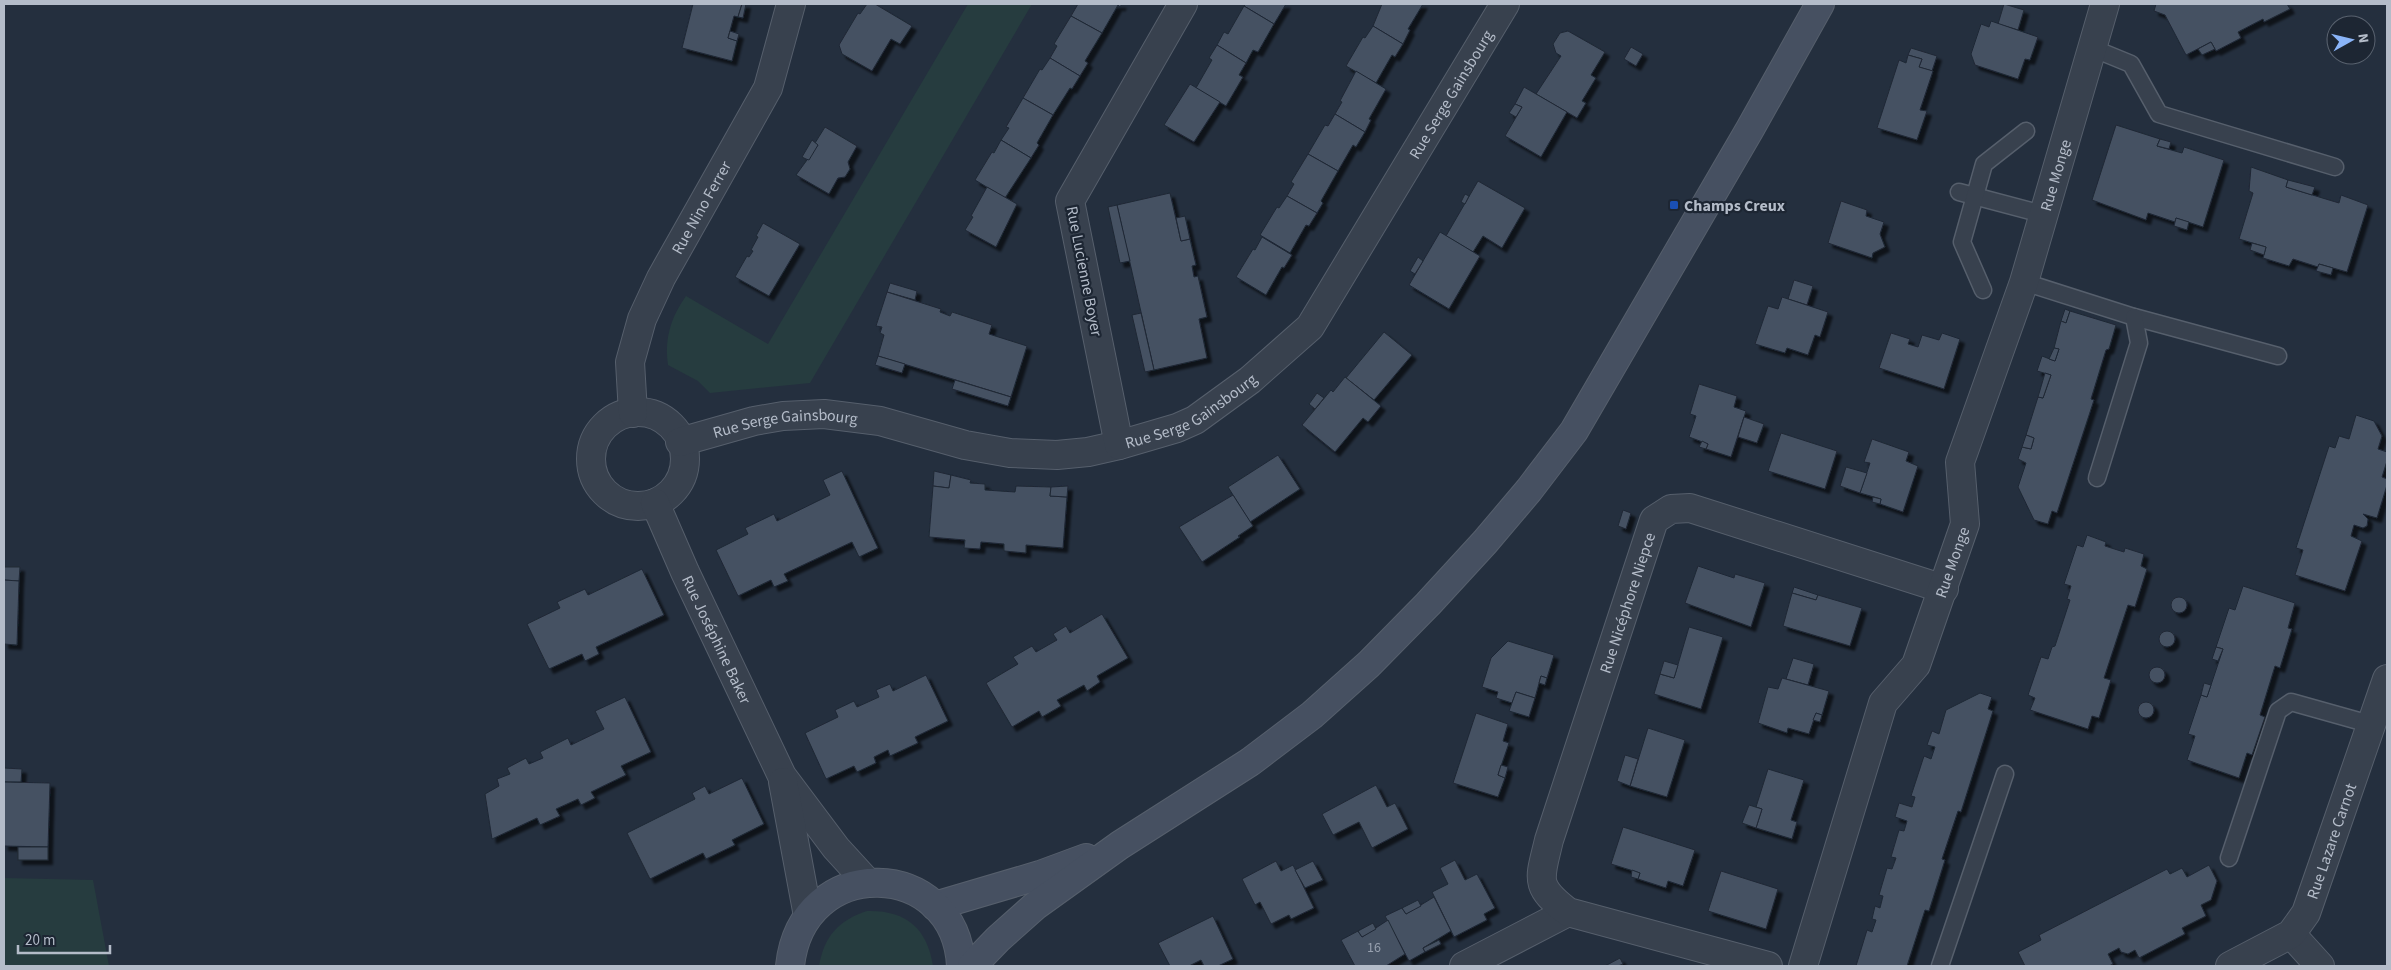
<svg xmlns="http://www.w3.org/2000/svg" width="2391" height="970" viewBox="0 0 2391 970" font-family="'Source Sans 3',sans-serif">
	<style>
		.green { fill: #263c3f }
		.building { fill: #455162; stroke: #1f2835; filter: url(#shadow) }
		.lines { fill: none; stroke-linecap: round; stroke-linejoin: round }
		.lane-casing { stroke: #565f6c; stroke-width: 19 }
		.street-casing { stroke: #565f6c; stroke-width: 30 }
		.secondary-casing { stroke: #565f6c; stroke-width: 30 }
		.lane { stroke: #38414e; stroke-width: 16 }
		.street { stroke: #38414e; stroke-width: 28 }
		.secondary { stroke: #465061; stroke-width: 28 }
		.transit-dot { fill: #1a4fb4; stroke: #1d2633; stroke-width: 2 }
		.labels { text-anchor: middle; stroke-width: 4.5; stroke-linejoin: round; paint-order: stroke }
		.number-label { font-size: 14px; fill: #98a1af }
		.street-label { font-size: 16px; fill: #b4bcc9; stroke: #1d2633 }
		.poi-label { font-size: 16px; font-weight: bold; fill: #b4bcc9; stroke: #1d2633; text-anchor: start }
	</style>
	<defs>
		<filter id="shadow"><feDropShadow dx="4.5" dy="4.5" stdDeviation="1" flood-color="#0009"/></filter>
	</defs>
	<rect width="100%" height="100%" fill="#242f3e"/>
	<g class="green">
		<path d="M968 4H1032L810 383 710 393 698 381 668 365C664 339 671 317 686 296L768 344Z"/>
		<path d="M4 878 93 880 109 966H4Z"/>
		<path d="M867 911C906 910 927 928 933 966H819C824 936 839 920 867 911Z"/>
	</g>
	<g class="building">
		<path d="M693 4H742L738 17 734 16 728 38 737 41 732 61 682 48Z"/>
		<path d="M742 4H746L743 18 738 17Z"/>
		<path d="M867 4H875L912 26 900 44 891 39 872 71 842 54 839 45 858 13 860 14Z"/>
		<path d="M1078 4H1122L1120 7 1118 5 1102 33 1071 16Z"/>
		<path d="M1246 4H1286L1274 24 1244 6Z"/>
		<path d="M1382 4H1423L1408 29 1410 30 1403 44 1373 26Z"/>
		<path d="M2004 4 2024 10 2018 30 1998 24Z"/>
		<path d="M2156 4H2287L2290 9 2264 22 2263 19 2238 32 2241 38 2216 51 2211 42 2186 55 2165 15 2154 11Z"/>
		<path d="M1244 6 1274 24 1258 52 1253 50 1246 63 1217 45 1224 32 1228 34Z"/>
		<path d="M1071 16 1102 33 1085 61 1088 63 1080 76 1050 58 1057 46 1054 44Z"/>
		<path d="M1991 21 2038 37 2030 60 2025 59 2018 79 1975 65 1971 54 1981 24 1989 27Z"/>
		<path d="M1373 26 1403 44 1395 57 1392 55 1376 83 1346 66 1363 37 1365 38Z"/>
		<path d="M730 31 739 34 737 41 728 38Z"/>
		<path d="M1568 31 1605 52 1591 75 1596 78 1582 101 1586 103 1577 118 1536 94 1561 56 1556 53 1553 44 1560 33Z"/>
		<path d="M2211 42 2215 49 2202 55 2198 49Z"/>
		<path d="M1217 45 1246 63 1239 75 1243 77 1226 106 1196 88 1212 60 1209 58Z"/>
		<path d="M1631 47 1643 54 1636 66 1624 59Z"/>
		<path d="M1911 48 1937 56 1932 71 1919 67 1922 59 1908 55Z"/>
		<path d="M1908 55 1922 59 1919 67 1933 71 1920 110 1927 111 1917 140 1877 128 1899 60 1906 63Z"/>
		<path d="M1050 58 1080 76 1072 89 1070 88 1053 115 1023 98 1040 69 1042 70Z"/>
		<path d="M1356 71 1386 89 1369 119 1371 120 1365 132 1335 114 1342 102 1340 101Z"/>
		<path d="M1190 84 1220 102 1194 142 1164 125Z"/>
		<path d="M1524 87 1567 112 1541 157 1505 136 1522 107 1515 104Z"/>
		<path d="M1023 98 1053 115 1037 143 1039 145 1031 158 1001 140 1009 128 1006 127Z"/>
		<path d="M1515 104 1522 107 1516 117 1509 113Z"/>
		<path d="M1335 114 1365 132 1356 147 1353 145 1338 171 1308 154 1325 125 1328 126Z"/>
		<path d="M2116 125 2160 139 2157 146 2182 153 2184 147 2224 160 2203 227 2176 218 2175 222 2148 213 2146 220 2092 200Z"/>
		<path d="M825 127 857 146 848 162 850 169 845 177 838 178 829 194 796 175 818 145 815 143Z"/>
		<path d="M2160 139 2171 142 2169 149 2157 146Z"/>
		<path d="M812 140 818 145 809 160 806 159 802 157Z"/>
		<path d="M1001 140 1031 158 1005 198 975 180 992 152 994 153Z"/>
		<path d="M1308 154 1338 171 1321 201 1323 203 1317 213 1287 196 1294 184 1291 182Z"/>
		<path d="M2251 167 2288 180 2286 187 2339 203 2341 195 2368 205 2347 272 2319 264 2318 267 2293 259 2289 266 2263 258 2266 247 2239 239 2253 193 2249 191Z"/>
		<path d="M2288 180 2315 187 2312 195 2286 187Z"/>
		<path d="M1478 181 1525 208 1502 248 1483 236 1473 252 1446 236Z"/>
		<path d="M987 187 1017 204 996 247 965 230 973 217 971 216Z"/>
		<path d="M1170 193 1181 241 1190 239 1196 265 1192 266 1194 277 1198 276 1207 317 1199 319 1207 358 1154 370 1117 205Z"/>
		<path d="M1465 194 1469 196 1465 204 1461 202Z"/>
		<path d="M1287 196 1317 213 1309 226 1306 225 1290 253 1260 235 1277 207 1279 208Z"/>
		<path d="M1841 201 1867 210 1866 216 1884 222 1880 234 1885 247 1873 253 1872 258 1828 243Z"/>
		<path d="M1117 205 1130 261 1120 263 1108 207Z"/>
		<path d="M1185 216 1190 239 1181 241 1176 218Z"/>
		<path d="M2176 218 2189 222 2187 230 2174 226Z"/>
		<path d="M763 223 800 244 769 296 735 277 747 256 749 257 753 251 751 250 758 237 756 236Z"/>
		<path d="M1440 232 1480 256 1449 309 1409 285Z"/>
		<path d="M1262 237 1292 255 1284 268 1282 267 1266 295 1236 277 1253 249 1255 250Z"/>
		<path d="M2252 243 2266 247 2264 255 2250 250Z"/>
		<path d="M1418 257 1423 261 1415 274 1410 271Z"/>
		<path d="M2319 264 2333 268 2331 275 2316 271Z"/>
		<path d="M1794 280 1813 286 1807 305 1788 299Z"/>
		<path d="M890 283 917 291 915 300 887 292Z"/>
		<path d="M887 292 941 309 940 312 950 316 952 312 992 325 989 334 1027 346 1011 397 878 356 884 335 880 333 882 327 876 326Z"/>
		<path d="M1782 297 1828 312 1820 337 1815 335 1808 355 1787 348 1785 353 1755 344 1768 306 1778 309Z"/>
		<path d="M2065 309 2070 311 2066 323 2061 321Z"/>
		<path d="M2070 311 2116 325 2109 349 2106 350 2091 399 2094 400 2057 513 2052 511 2048 524 2034 520 2018 487 2026 463 2018 459 2022 447 2031 449 2034 438 2026 435 2038 397 2043 398 2051 375 2037 371 2042 356 2055 361 2059 349 2054 348 2061 321 2066 323Z"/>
		<path d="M1141 313 1154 370 1145 372 1132 315Z"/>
		<path d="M1384 332 1412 355 1374 400 1346 378Z"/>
		<path d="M1891 333 1910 339 1908 344 1918 347 1922 335 1939 340 1942 333 1960 339 1944 389 1879 368Z"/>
		<path d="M2054 348 2059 349 2055 361 2049 359Z"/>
		<path d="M878 356 905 364 902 373 875 365Z"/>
		<path d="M2045 373 2051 375 2043 398 2038 397Z"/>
		<path d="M1345 377 1381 406 1368 422 1363 418 1335 452 1302 425 1331 390 1333 392Z"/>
		<path d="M955 380 1011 397 1008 406 952 389Z"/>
		<path d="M1699 384 1737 396 1734 407 1746 411 1731 457 1706 449 1708 444 1689 437 1696 416 1690 414Z"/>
		<path d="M1317 393 1324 398 1315 409 1309 404Z"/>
		<path d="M2356 415 2374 421 2382 436 2378 449 2387 452V461L2382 477 2387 479V485L2377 518 2363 514 2368 519 2367 526 2363 528 2354 525 2351 536 2362 541 2345 591 2295 575 2303 550 2296 548 2329 446 2335 448 2339 436 2349 439Z"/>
		<path d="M1744 417 1764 424 1757 443 1738 437Z"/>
		<path d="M1781 433 1837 451 1825 489 1768 471Z"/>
		<path d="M2026 435 2034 438 2031 449 2022 447Z"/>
		<path d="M1872 439 1909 452 1906 461 1918 466 1903 512 1880 504 1881 499 1860 493 1870 463 1864 462Z"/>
		<path d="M1702 441 1708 444 1706 449 1699 447Z"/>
		<path d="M1278 455 1300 489 1250 522 1228 487Z"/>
		<path d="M1846 467 1867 473 1860 493 1840 486Z"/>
		<path d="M842 471 878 548 859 557 852 542 784 574 788 581 774 587 771 580 738 596 716 550 748 534 745 528 774 514 777 521 830 495 823 480Z"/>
		<path d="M934 471 951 475 949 488 933 486Z"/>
		<path d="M951 475 971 480 970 483 985 484V490L1015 492 1016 486 1051 487 1050 496 1067 497 1063 548 1026 545V553L1004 551V544L981 542 980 549 964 548 965 540 929 537 933 486 949 488Z"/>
		<path d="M1068 486 1067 497 1050 496 1051 487Z"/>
		<path d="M1233 495 1253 526 1238 536 1240 537 1202 562 1179 527Z"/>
		<path d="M1873 497 1881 499 1880 504 1872 502Z"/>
		<path d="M1623 510 1631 513 1626 529 1618 526Z"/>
		<path d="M2087 535 2106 542 2105 546 2124 552 2125 548 2144 554 2141 566 2147 569 2135 607 2128 605 2104 678 2111 680 2099 718 2092 716 2088 729 2030 710 2035 698 2028 695 2041 657 2048 659 2052 647 2055 646 2070 600 2067 599 2071 586 2064 584 2077 545 2083 547Z"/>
		<path d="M1698 566 1734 578 1735 574 1765 583 1751 627 1685 603Z"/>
		<path d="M4 567H20L19 581 4 580Z"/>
		<path d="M642 569 664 615 596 647 599 654 585 661 582 654 549 669 527 624 560 608 557 602 585 589 588 595Z"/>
		<path d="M4 580 19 581 17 645 4 644Z"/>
		<path d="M2243 586 2295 603 2288 628 2292 629 2280 668 2275 666 2260 715 2265 717 2252 755 2247 753 2239 778 2187 760 2195 736 2188 734 2201 695 2207 697 2223 649 2216 647 2229 608 2235 610Z"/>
		<path d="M1794 587 1818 595 1816 600 1792 593Z"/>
		<path d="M1792 593 1816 600 1818 595 1862 608 1850 646 1783 626Z"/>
		<circle cx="2179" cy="605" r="8"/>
		<path d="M1102 614 1128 658 1097 676 1100 682 1087 691 1084 685 1057 700 1061 706 1042 717 1039 711 1012 727 986 683 1018 664 1013 657 1032 646 1036 652 1057 640 1053 634 1066 626 1070 633Z"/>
		<path d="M1689 627 1723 637 1701 709 1654 694 1660 674 1674 678Z"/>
		<circle cx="2167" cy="639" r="8"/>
		<path d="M1508 641 1554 655 1547 678 1541 676 1535 698 1516 692 1512 703 1496 698 1498 692 1482 687 1491 658Z"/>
		<path d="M2216 647 2223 649 2218 661 2212 659Z"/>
		<path d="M1793 658 1814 664 1808 685 1786 679Z"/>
		<path d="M1664 661 1678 665 1674 678 1660 674Z"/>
		<circle cx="2157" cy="675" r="8"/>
		<path d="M926 675 948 721 915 737 918 743 890 756 888 750 874 757 876 763 857 772 854 766 826 779 805 733 838 717 835 710 854 701 857 707 879 697 876 690 890 684 893 691Z"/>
		<path d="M1541 676 1547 678 1545 685 1539 683Z"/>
		<path d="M1782 678 1829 691 1822 715 1816 713 1809 734 1788 728 1787 733 1758 723 1768 687 1778 689Z"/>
		<path d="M2204 683 2211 685 2207 697 2201 695Z"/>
		<path d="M1516 692 1535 698 1529 717 1509 711Z"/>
		<path d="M1980 693 1992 697 1988 709 1993 711 1961 812 1958 811 1942 859 1945 860 1929 911 1925 910 1907 966H1856L1867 930 1872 932 1876 920 1872 919 1875 906 1880 908 1883 896 1879 895 1887 868 1892 869 1896 858 1891 857 1899 830 1904 831 1907 821 1895 817 1899 803 1912 807 1915 797 1911 796 1924 756 1931 759 1935 747 1927 745 1932 731 1939 734 1946 710Z"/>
		<path d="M625 697 651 752 621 766 626 775 591 792 595 798 581 805 578 799 556 809 560 816 540 825 537 818 492 839 485 794 499 786 497 779 510 774 507 768 526 758 529 764 543 758 540 752 568 738 571 745 604 729 595 711Z"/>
		<circle cx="2146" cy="710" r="8"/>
		<path d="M1476 713 1508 724 1503 741 1509 743 1498 775 1505 778 1498 797 1453 783Z"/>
		<path d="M1816 713 1822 715 1820 722 1813 720Z"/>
		<path d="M1648 728 1685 740 1667 797 1630 786Z"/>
		<path d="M1625 755 1638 759 1630 786 1617 781Z"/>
		<path d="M1501 765 1508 767 1505 778 1498 775Z"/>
		<path d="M4 768 22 769 21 782H4Z"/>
		<path d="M1768 769 1804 780 1791 820 1797 822 1792 839 1756 828 1762 809 1756 807Z"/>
		<path d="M742 778 764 824 732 840 735 845 706 859 703 853 650 879 627 833 695 799 692 793 705 786 709 794Z"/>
		<path d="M4 782 50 783 48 847 4 846Z"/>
		<path d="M1376 785 1387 807 1395 803 1408 829 1372 848 1359 822 1333 835 1322 814Z"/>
		<path d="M1749 805 1762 809 1756 828 1742 823Z"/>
		<path d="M1623 827 1695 850 1683 886 1668 881 1666 888 1638 879 1640 873 1611 864Z"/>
		<rect x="18" y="847" width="30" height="13"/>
		<path d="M1455 860 1465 880 1477 874 1495 908 1484 914 1487 920 1454 937 1432 892 1448 884 1440 868Z"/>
		<path d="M1276 861 1281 871 1293 865 1314 908 1291 919 1289 915 1271 924 1260 902 1255 905 1242 879Z"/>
		<path d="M1313 861 1323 880 1305 888 1295 870Z"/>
		<path d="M2209 865 2217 881 2211 900 2201 905 2206 916 2182 928 2185 934 2139 958 2135 950 2128 954 2121 952 2119 948 2108 954 2113 964 2109 966H2025L2018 952 2041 940 2039 935 2167 869 2170 874 2182 868 2187 877Z"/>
		<path d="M1632 870 1640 873 1638 879 1631 877Z"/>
		<path d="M1721 871 1778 889 1766 929 1708 911Z"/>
		<path d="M1434 897 1451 931 1423 948 1425 952 1409 961 1385 916 1402 908 1406 914Z"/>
		<path d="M1418 900 1421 906 1406 914 1402 908Z"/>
		<path d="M1213 916 1233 959 1218 966H1204L1201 960 1189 966H1170L1158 943Z"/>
		<path d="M1388 920 1405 954 1386 966H1355L1341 940 1358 931 1362 937Z"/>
		<path d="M1373 923 1376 929 1362 937 1358 931Z"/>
		<path d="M1439 940 1441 944 1425 952 1423 948Z"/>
		<path d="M1620 958 1623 964 1618 966H1605Z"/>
	</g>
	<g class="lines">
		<defs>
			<g id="lane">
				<path d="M2092 48 2131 64 2159 114 2335 167"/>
				<path d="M1959 192 2042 214"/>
				<path d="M2024 282 2134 317 2278 356"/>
				<path d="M1983 290 1962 242 1984 164 2026 131"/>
				<path d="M2097 478 2139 343 2134 317"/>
				<path d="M2229 858 2278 711 2291 702 2373 725"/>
				<path d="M1940 966 2005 774"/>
			</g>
			<g id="street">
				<circle cx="638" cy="459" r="47"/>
				<path id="s1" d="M633 413 630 362 642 319 661 278 768 88 791 4"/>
				<path id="s2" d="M680 442 754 421 783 416 824 414 880 421 965 445 1010 453 1057 455 1088 452 1119 445 1177 428 1195 420 1250 380 1310 327 1505 4"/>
				<path d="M1119 445 1070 201 1183 4"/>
				<path id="s3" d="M655 503 685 572 782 776 836 848 868 883"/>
				<path d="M783 782 808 916"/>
				<path d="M2291 934 2320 966"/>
				<path d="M1464 966 1568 912"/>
				<path id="s4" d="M1768 966 1568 912C1533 885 1540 879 1549 840L1654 520 1671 509 1690 508 1944 589"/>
				<path id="s5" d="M1803 966 1883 703 1916 665 1965 524 1960 462 2024 282 2105 4"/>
				<path id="s6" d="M2230 966 2291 934 2306 913 2387 679"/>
			</g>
			<g id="secondary">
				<path d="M935 906 1040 875 1086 858"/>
				<path d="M790 966C802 852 956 858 961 966"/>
				<path d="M972 966 998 939 1035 906 1120 845 1250 762 1312 715 1369 664 1428 604 1485 542 1529 490 1574 431 1750 129 1820 4"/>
			</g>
		</defs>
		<use href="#lane" class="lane-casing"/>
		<use href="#street" class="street-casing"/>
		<use href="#secondary" class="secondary-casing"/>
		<use href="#lane" class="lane"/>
		<use href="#street" class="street"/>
		<use href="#secondary" class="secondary"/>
	</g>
	<rect class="transit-dot" x="1669" y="200" width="10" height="10" rx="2.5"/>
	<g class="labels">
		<g class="number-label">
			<text x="1374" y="952">16</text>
		</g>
		<g class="street-label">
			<text dy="6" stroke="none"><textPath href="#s2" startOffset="948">Rue Serge Gainsbourg</textPath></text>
			<text dy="6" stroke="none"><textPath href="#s5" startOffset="839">Rue Monge</textPath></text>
			<text dy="6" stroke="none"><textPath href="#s1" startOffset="222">Rue Nino Ferrer</textPath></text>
			<text transform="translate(1085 271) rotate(79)" y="6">Rue Lucienne Boyer</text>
			<text dy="6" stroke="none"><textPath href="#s2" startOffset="528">Rue Serge Gainsbourg</textPath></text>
			<text dy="6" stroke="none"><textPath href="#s2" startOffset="108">Rue Serge Gainsbourg</textPath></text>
			<text dy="6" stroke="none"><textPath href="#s5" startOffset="434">Rue Monge</textPath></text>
			<text dy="6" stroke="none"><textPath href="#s4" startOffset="540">Rue Nicéphore Niepce</textPath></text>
			<text dy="6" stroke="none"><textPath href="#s3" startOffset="150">Rue Joséphine Baker</textPath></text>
			<text dy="6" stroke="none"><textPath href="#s6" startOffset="171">Rue Lazare Carnot</textPath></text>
		</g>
		<g class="poi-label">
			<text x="1684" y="211">Champs Creux</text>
		</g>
	</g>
	<rect width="2391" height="970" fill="none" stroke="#b4bcc9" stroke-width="10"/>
	<g transform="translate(2351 40) rotate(82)"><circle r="24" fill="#1d2633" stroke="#59626f"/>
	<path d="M0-4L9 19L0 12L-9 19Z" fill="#8ab4f8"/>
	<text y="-8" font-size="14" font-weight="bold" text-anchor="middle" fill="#b4bcc9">N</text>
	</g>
	<path d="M18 945v8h92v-8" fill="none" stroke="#b4bcc9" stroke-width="2.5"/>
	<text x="25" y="945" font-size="15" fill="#b4bcc9" stroke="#1d2633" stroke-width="4" paint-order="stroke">20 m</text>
</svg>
